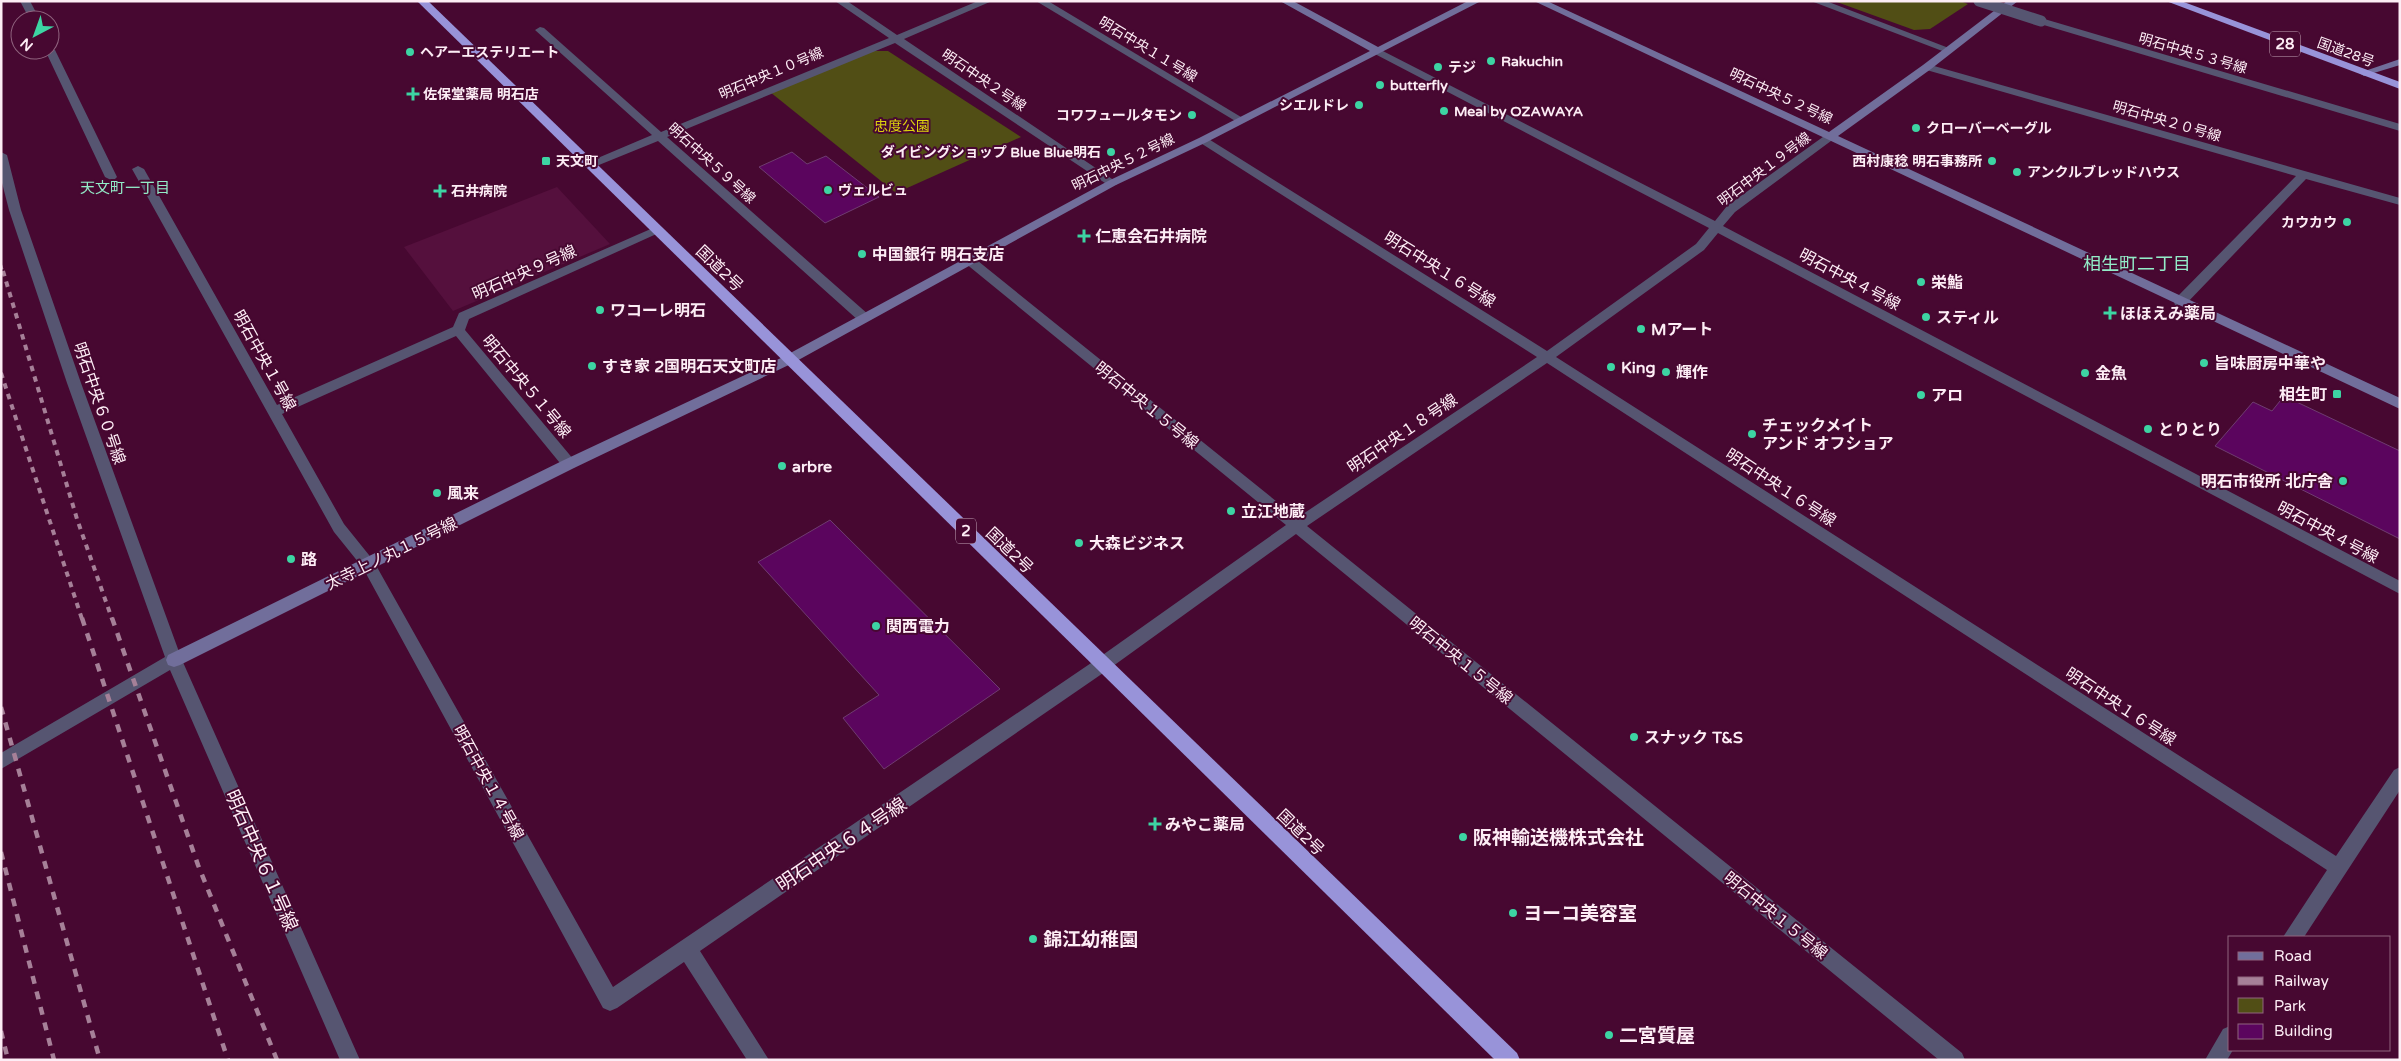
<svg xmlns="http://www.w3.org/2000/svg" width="2401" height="1061" viewBox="0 0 2401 1061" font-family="'Varela Round','Noto Sans JP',sans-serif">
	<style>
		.built { fill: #55103d }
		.green { fill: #514e15 }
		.building { fill: #5b055e; stroke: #6f3c70 }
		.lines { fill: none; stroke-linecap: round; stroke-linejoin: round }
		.street { fill: #565571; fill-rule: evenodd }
		.secondary { fill: #716e9b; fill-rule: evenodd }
		.highway { fill: #9893d9; fill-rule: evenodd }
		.rail-far2 { stroke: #a68098; stroke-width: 2.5; stroke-dasharray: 4.5 4.5; stroke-linecap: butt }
		.rail-far1 { stroke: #a68098; stroke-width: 4; stroke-dasharray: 5.5 5.5; stroke-linecap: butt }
		.rail { stroke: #a68098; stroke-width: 4.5; stroke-dasharray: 8 8; stroke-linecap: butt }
		.street-bridge { stroke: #565571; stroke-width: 11 }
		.poi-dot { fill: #3dd4a3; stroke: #470831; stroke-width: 2 }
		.labels { text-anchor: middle; stroke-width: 4; stroke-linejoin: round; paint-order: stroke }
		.far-street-label { font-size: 14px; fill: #fdedf5; stroke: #470831 }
		.far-poi-label { font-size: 14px; font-weight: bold; fill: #fdedf5; stroke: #470831; text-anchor: start }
		.far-park-label { font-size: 14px; fill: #ddd40d; stroke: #470831 }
		.shield { fill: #470831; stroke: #c6a8ba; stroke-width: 1 }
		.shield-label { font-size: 15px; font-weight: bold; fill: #fdedf5 }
		.far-neighbourhood-label { font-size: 15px; fill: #93ecc8; stroke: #470831 }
		.poi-label { font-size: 16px; font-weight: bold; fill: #fdedf5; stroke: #470831; text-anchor: start }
		.street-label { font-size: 16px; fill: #fdedf5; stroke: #470831 }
		.neighbourhood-label { font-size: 18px; fill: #93ecc8; stroke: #470831 }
		.near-poi-label { font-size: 19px; font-weight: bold; fill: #fdedf5; stroke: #470831; text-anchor: start }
		.near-street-label { font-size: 19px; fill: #fdedf5; stroke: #470831 }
	</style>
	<rect width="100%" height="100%" fill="#470831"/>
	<path class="built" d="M557 187 610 244 453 311 404 247Z"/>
	<g class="green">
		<path d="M1834 1H1960L1968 4 1930 29 1914 30Z"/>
		<path d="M872 51H888L1021 137 896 193 770 92Z"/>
	</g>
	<g class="building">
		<path d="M792 152 807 164 826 156 879 197 825 223 759 167Z"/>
		<path d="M2284 396 2400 451V539L2215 446 2253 402 2272 411Z"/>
		<path d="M830 520 1000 689 884 769 843 718 879 695 758 562Z"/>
	</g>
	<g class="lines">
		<g class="street">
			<path d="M20 1H30L40 20H30Z"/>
			<path d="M835 1H847L897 35 978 1H992L904 39 1118 183 1116 185H1108L895 43 667 137 869 315 870 318 864 322 859 321 658 141 594 167H586V163L652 135 535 30 540 27 544 28 661 132 889 38Z"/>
			<path d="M1036 1H1048L1246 120 1245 122H1237Z"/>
			<path d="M1811 1H1826L1954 50 1949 53 1945 52Z"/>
			<path d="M2041 18 2400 124V131L2037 23 2036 21Z"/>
			<path d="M50 47 55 50 117 177 115 179 111 180 105 177 45 50H50Z"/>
			<path d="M1377 48 1715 221 1727 206 1827 134H1835V138L1735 212 1723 226 2400 581V594L1718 233 1704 250 1556 357 2336 856 2394 770 2400 767V790L2304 937H2283L2327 870 1547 363 1307 526 1962 1053 1965 1060H1939L1296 534 1109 669 700 951 769 1060H747L684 962 617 1008 610 1011 603 1008 363 568 334 532 132 169 138 166 144 169 277 405 453 327 459 313 653 228H661L663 231 469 319 465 330 574 460 576 464 574 468H564L456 336 282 414 344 524 373 560 613 987 1097 659 1286 525 965 263 963 260 965 257H973L1297 518 1537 357 1199 142V138H1207L1547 351 1696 244 1709 228 1373 53 1372 51Z"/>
			<path d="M1927 64 2400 198V205L2306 179 2185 305H2175L2174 302 2175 299 2296 176 1923 69 1922 67Z"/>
			<path d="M1 152 7 155 21 210 81 383 182 660 360 1060H340L170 670 1 769V753L165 657 67 383 9 210 1 179Z"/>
			<path d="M2230 1026V1050H2233L2227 1060H2205L2223 1029Z"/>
		</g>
		<g class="secondary">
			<path d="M1280 1H1293L1378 47 1468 1H1481L1207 142 1116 185 793 363 574 468 180 665 174 667 168 665 166 660 168 655 564 460 783 357 1108 181 1199 138 1370 51Z"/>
			<path d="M1534 1H1547L1829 132 1923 65 2007 1H2018L1931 69 1838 136 2400 398V409Z"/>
			<path d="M2400 59V65L2364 76 2359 73Z"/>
		</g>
		<g class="highway">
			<path d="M417 1H428L1517 1053 1520 1060H1495Z"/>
			<path d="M2166 1H2181L2400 82V89Z"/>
		</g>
		<path class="rail-far2" d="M1 265 3 272"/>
		<g class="rail-far1">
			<path d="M3 271 77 519 112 619"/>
			<path d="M1 373 82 619"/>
		</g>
		<g class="rail">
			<path d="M82 618 228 1060"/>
			<path d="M112 618 198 865 277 1060"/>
			<path d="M1 707 100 1060"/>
			<path d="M1 852 54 1060"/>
			<path d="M1 1031 8 1060"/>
		</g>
		<path class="street-bridge" d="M1979 1 2041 21"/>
	</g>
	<g class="poi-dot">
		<circle cx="410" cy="52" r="5"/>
		<circle cx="1491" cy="61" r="5"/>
		<circle cx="1438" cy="67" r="5"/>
		<circle cx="1380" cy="85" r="5"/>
		<path d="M410.5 86.5h5v5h5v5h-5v5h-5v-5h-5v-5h5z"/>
		<circle cx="1359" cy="105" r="5"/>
		<circle cx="1444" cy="111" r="5"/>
		<circle cx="1192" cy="115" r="5"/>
		<circle cx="1916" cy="128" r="5"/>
		<circle cx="1111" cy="152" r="5"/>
		<rect x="541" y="156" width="10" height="10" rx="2.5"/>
		<circle cx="1992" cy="161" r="5"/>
		<circle cx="2017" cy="172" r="5"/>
		<circle cx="828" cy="190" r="5"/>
		<path d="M437.5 183.5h5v5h5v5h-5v5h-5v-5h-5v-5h5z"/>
		<circle cx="2347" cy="222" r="5"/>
		<path d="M1081.5 228.5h5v5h5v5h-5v5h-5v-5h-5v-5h5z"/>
		<circle cx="862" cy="254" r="5"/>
		<circle cx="1921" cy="282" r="5"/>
		<circle cx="600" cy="310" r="5"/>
		<path d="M2107.5 305.5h5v5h5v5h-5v5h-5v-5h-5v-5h5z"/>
		<circle cx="1926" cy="317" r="5"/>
		<circle cx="1641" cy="329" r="5"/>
		<circle cx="2204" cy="363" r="5"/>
		<circle cx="592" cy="366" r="5"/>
		<circle cx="1611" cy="367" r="5"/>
		<circle cx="1666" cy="372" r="5"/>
		<circle cx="2085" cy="373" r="5"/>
		<rect x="2332" y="389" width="10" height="10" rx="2.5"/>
		<circle cx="1921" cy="395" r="5"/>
		<circle cx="2148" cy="429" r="5"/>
		<circle cx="1752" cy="434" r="5"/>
		<circle cx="782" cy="466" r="5"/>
		<circle cx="2343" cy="481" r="5"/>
		<circle cx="437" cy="493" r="5"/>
		<circle cx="1231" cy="511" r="5"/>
		<circle cx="1079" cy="543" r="5"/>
		<circle cx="291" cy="559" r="5"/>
		<circle cx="876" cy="626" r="5"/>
		<circle cx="1634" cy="737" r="5"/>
		<path d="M1152.5 816.5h5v5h5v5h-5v5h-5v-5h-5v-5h5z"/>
		<circle cx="1463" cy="837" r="5"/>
		<circle cx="1513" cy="913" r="5"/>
		<circle cx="1033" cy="939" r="5"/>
		<circle cx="1609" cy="1035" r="5"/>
	</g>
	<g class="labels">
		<g class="far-street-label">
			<text transform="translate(1148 49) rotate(31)" y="5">明石中央１１号線</text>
			<text transform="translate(2346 52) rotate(20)" y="5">国道28号</text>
			<text transform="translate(2193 53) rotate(16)" y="5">明石中央５３号線</text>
			<text transform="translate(771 73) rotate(-23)" y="5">明石中央１０号線</text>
			<text transform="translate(984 80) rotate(34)" y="5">明石中央２号線</text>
			<text transform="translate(1781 96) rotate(25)" y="5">明石中央５２号線</text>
			<text transform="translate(2167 121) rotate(16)" y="5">明石中央２０号線</text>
			<text transform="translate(1123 162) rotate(-26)" y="5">明石中央５２号線</text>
			<text transform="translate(712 163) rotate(42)" y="5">明石中央５９号線</text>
			<text transform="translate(1764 169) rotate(-37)" y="5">明石中央１９号線</text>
		</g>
		<g class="far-poi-label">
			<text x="420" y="57">ヘアーエステリエート</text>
			<text x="1501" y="66">Rakuchin</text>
			<text x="1448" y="72">テジ</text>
			<text x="1390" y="90">butterfly</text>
			<text x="423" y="99">佐保堂薬局 明石店</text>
			<text x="1349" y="110" text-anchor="end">シエルドレ</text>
			<text x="1454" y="116">Meal by OZAWAYA</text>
			<text x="1182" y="120" text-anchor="end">コワフュールタモン</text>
			<text x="1926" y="133">クローバーベーグル</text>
			<text x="1101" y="157" text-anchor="end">ダイビングショップ Blue Blue明石</text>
			<text x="556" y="166">天文町</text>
			<text x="1982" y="166" text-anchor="end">西村康稔 明石事務所</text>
			<text x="2027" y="177">アンクルブレッドハウス</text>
			<text x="838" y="195">ヴェルビュ</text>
			<text x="451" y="196">石井病院</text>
			<text x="2337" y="227" text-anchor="end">カウカウ</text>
		</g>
		<g class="far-park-label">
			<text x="902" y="131">忠度公園</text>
		</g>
		<g class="shield">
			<rect x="2270" y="31.5" width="30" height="25" rx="4"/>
			<rect x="956" y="518.5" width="20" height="25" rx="4"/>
		</g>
		<g class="shield-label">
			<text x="2285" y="49">28</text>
			<text x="966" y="536">2</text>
		</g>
		<g class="far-neighbourhood-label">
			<text x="125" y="193">天文町一丁目</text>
		</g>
		<g class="poi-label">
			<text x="1095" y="242">仁恵会石井病院</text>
			<text x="872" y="260">中国銀行 明石支店</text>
			<text x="1931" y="288">栄鮨</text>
			<text x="610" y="316">ワコーレ明石</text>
			<text x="2120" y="319">ほほえみ薬局</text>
			<text x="1936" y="323">スティル</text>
			<text x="1651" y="335">Mアート</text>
			<text x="2214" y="369">旨味厨房中華や</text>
			<text x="602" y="372">すき家 2国明石天文町店</text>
			<text x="1621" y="373">King</text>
			<text x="1676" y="378">輝作</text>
			<text x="2095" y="379">金魚</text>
			<text x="2327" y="400" text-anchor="end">相生町</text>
			<text x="1931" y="401">アロ</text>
			<text x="1762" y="431">チェックメイト<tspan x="1762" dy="18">アンド オフショア</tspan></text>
			<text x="2158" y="435">とりとり</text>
			<text x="792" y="472">arbre</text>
			<text x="2333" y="487" text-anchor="end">明石市役所 北庁舎</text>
			<text x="447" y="499">風来</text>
			<text x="1241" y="517">立江地蔵</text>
			<text x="1089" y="549">大森ビジネス</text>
			<text x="301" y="565">路</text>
			<text x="886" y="632">関西電力</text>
			<text x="1644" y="743">スナック T&amp;S</text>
			<text x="1165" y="830">みやこ薬局</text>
		</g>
		<g class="street-label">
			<text transform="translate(720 268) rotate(44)" y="6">国道2号</text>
			<text transform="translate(1440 269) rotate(32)" y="6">明石中央１６号線</text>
			<text transform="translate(524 272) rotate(-24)" y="6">明石中央９号線</text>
			<text transform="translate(1850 279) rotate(28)" y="6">明石中央４号線</text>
			<text transform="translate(265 360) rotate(61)" y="6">明石中央１号線</text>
			<text transform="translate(527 386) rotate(50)" y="6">明石中央５１号線</text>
			<text transform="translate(100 403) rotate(71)" y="6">明石中央６０号線</text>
			<text transform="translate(1147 405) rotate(39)" y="6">明石中央１５号線</text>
			<text transform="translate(1402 433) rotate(-34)" y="6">明石中央１８号線</text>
			<text transform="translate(1781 487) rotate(33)" y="6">明石中央１６号線</text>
			<text transform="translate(2328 532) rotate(28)" y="6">明石中央４号線</text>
			<text transform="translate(1010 550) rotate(44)" y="6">国道2号</text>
			<text transform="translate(391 553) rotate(-26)" y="6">太寺上ノ丸１５号線</text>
			<text transform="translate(1461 660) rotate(39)" y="6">明石中央１５号線</text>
			<text transform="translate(2121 706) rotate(33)" y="6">明石中央１６号線</text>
			<text transform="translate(489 782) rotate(61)" y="6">明石中央１４号線</text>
			<text transform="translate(1301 832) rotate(44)" y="6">国道2号</text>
			<text transform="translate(1776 915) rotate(39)" y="6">明石中央１５号線</text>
		</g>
		<g class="neighbourhood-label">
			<text x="2137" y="270">相生町二丁目</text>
		</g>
		<g class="near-poi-label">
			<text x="1473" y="844">阪神輸送機株式会社</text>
			<text x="1523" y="920">ヨーコ美容室</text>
			<text x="1043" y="946">錦江幼稚園</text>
			<text x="1619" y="1042">二宮質屋</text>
		</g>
		<g class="near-street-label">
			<text transform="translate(841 844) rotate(-34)" y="7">明石中央６４号線</text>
			<text transform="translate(262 860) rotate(66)" y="7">明石中央６１号線</text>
		</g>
	</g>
	<rect width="2401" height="1061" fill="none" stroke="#fdedf5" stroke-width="5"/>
	<rect x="2228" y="936" width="162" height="115" fill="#470831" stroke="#90647f"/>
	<rect x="2238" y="952" width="25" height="8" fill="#716e9b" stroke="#90647f"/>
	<text x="2274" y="961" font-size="15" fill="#fdedf5">Road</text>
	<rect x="2238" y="977" width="25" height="8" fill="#a68098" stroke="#90647f"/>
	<text x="2274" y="986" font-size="15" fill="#fdedf5">Railway</text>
	<rect x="2238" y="998" width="25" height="15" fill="#514e15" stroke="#90647f"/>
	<text x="2274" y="1011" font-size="15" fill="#fdedf5">Park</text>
	<rect x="2238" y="1024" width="25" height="15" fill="#5b055e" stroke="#90647f"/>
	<text x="2274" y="1036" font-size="15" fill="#fdedf5">Building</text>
	<g transform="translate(35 35) rotate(221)"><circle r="24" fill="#470831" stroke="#90647f"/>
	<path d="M0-4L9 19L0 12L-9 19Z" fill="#3dd4a3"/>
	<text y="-8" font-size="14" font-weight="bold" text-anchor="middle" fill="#fdedf5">N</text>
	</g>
</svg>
